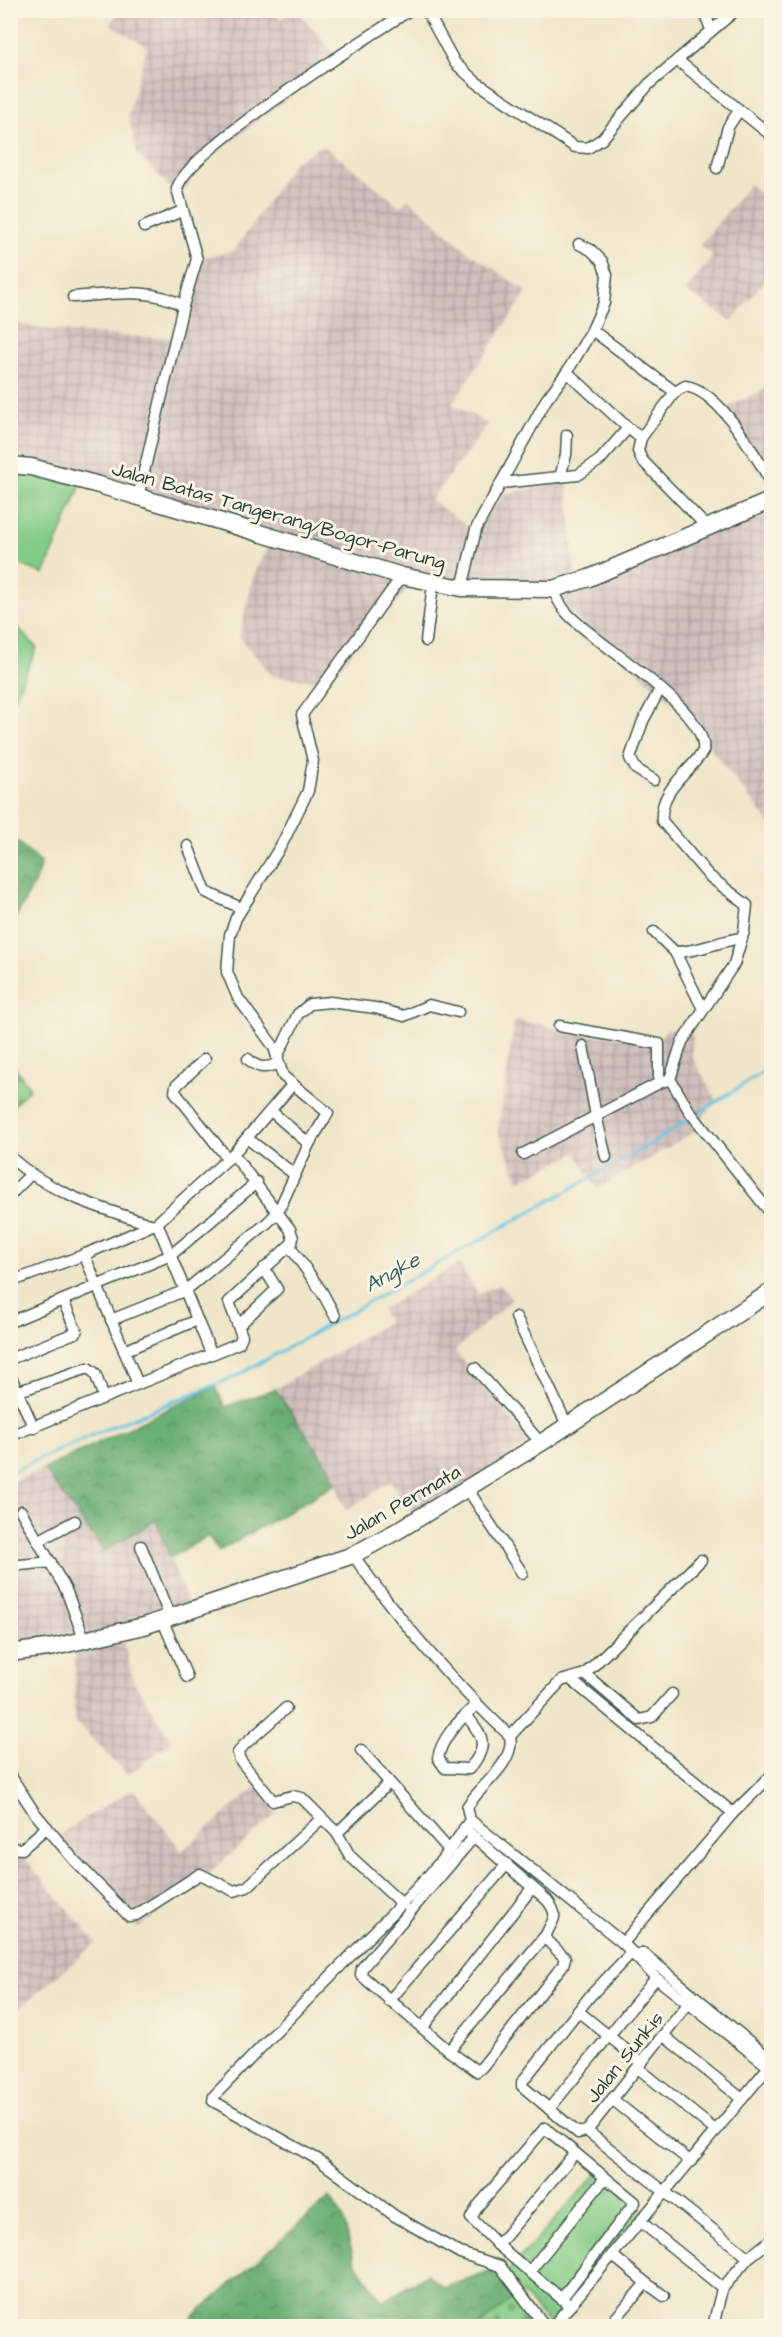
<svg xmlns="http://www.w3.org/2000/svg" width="782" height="2337" viewBox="0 0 782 2337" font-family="'Architects Daughter',sans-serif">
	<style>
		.industrial { fill: url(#industrial-grid) }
		.green { fill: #84cb86; stroke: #52845d; stroke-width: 1.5 }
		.forest { fill: url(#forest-crowns); stroke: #457654; stroke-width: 1.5 }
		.cemetery { fill: url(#cemetery-stones); stroke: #52845d; stroke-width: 1.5 }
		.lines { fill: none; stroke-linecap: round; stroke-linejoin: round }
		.stream { stroke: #62c1e0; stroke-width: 3 }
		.street-casing { stroke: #3e564a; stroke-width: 13 }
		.primary-casing { stroke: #3e564a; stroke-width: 19 }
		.street { stroke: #fff; stroke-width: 10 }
		.primary { stroke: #fff; stroke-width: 16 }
		.labels { text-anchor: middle; stroke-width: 6; stroke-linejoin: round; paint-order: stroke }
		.street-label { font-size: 20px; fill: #1f3d34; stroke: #fcf5e5 }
		.water-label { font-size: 21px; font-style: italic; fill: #305e5f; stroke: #fcf5e5 }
	</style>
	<defs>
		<pattern id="industrial-grid" width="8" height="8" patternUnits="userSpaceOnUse" patternTransform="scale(1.5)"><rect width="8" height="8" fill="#d1bfbe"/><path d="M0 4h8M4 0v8" fill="none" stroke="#a99c9b"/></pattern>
		<pattern id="forest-crowns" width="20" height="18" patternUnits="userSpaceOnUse" patternTransform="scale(1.5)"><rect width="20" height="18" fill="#6baf73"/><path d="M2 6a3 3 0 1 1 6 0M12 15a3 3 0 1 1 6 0" fill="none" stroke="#57905f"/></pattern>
		<pattern id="cemetery-stones" width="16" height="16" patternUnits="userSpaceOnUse" patternTransform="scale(1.5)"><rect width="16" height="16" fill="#84cb86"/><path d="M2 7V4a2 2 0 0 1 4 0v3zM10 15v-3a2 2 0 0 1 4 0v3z" fill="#6ba66e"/></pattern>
	</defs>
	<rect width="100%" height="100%" fill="#fcf5e5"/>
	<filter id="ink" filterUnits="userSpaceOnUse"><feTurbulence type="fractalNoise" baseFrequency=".0167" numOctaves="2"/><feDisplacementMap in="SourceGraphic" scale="12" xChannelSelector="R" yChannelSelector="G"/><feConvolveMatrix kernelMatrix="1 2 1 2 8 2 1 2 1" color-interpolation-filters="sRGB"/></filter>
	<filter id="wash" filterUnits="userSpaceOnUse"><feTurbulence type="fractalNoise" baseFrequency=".008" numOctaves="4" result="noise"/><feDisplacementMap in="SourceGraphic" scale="24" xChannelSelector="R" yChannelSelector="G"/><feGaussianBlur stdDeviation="1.35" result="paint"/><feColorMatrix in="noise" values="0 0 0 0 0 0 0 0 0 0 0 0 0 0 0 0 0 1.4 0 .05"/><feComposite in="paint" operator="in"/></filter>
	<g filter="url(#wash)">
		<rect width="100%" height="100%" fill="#efe6c9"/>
		<g class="industrial">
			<path d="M120 11H270L281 19 291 11H298L340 62 315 77 200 165 180 197 137 154 128 115 147 47 110 24Z"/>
			<path d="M323 145 401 207 409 199 466 250 527 292 452 404 488 424 431 500 474 531 506 493 567 482 576 583 771 501V825L678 707 547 592 421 576 370 629 329 681 273 676 239 637 254 575 272 535 11 463 10 322 42 329 118 336 180 338 203 258 234 251 294 162Z"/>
			<path d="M749 185 771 199V273L731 321 686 291 713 256 700 245Z"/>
			<path d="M771 386V489L726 408Z"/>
			<path d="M515 1020 589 1035 657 1040 668 1029 693 1034 692 1057 716 1099 694 1132 597 1189 576 1153 519 1181 498 1131Z"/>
			<path d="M459 1263 478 1294 500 1285 512 1299 455 1351 530 1443 415 1519 391 1481 346 1511 330 1469 275 1389 388 1322 381 1310Z"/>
			<path d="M44 1469 104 1551 156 1520 191 1612 121 1632 134 1683 172 1741 128 1775 74 1720 75 1651 11 1663V1482Z"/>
			<path d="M257 1786 278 1812 191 1890 138 1928 56 1836 133 1789 182 1851Z"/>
			<path d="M11 1852 20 1853 96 1943 11 2015Z"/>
		</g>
		<g class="green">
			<path d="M10 463 85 475 44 574 11 561Z"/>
			<path d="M11 621 37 648 11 705H10Z"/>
			<path d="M599 2171 646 2213 551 2326 505 2274Z"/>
		</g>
		<g class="forest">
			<path d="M11 836 41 863 34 884 11 927Z"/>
			<path d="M215 1386 225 1407 275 1389 330 1469 336 1484 219 1551 208 1536 170 1558 156 1520 104 1551 44 1469Z"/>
			<path d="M330 2197 343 2217 354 2260 383 2302 427 2274 444 2288 491 2270 505 2274 518 2294 479 2326H183Z"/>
		</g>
		<g class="cemetery">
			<path d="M11 1062 30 1088 11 1108Z"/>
			<path d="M518 2294 539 2326H479Z"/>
		</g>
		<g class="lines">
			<path class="stream" d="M10 1472 106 1429 237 1376 651 1144 772 1066"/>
		</g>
	</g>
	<g filter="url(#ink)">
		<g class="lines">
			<defs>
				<g id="street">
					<path d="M426 10 455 63 476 82 575 147 588 148 602 139 649 84 736 10"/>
					<path d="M703 10 711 29"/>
					<path d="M677 60 772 136"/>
					<path d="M717 168 728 127 738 112"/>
					<path d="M144 227 182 211"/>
					<path d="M73 297C110 295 150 286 183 306"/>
					<path d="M592 330 675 392"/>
					<path d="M567 372 628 428"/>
					<path d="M641 438 638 451 642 460 707 527"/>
					<path d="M560 477 566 455 567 435"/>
					<path d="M501 483 578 475 600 460 628 428 641 438 675 392 685 386C720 390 755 456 772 483"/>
					<path d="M138 497 183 306 197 259 177 189C184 152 370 36 410 10"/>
					<path d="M462 588 476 529 546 400 567 372 592 330 604 303 607 275 602 261 591 250 579 244"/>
					<path d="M553 589C557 598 560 606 567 613 594 644 710 709 703 751 689 774 659 789 662 821L709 876 747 905 744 931 734 964 682 1042 670 1079 690 1112 772 1215"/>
					<path d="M426 641 433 584"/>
					<path d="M654 780 636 769 630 758 643 721 660 689"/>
					<path d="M188 846 206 892 241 908"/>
					<path d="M654 932 675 952 703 1009"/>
					<path d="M675 952C699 952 718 941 741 938"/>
					<path d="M559 1026 659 1044V1083"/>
					<path d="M583 1046 596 1116 659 1083 670 1079"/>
					<path d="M277 1057 298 1014 310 1004 330 1002 375 1008 404 1016 429 1005 458 1012"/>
					<path d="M205 1059 176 1086 175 1092 228 1159"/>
					<path d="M248 1059C258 1069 266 1069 278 1063"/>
					<path d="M271 1111 309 1144"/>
					<path d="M248 1139 294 1174"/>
					<path d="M233 1154 290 1229 293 1238 291 1248 322 1292 335 1316"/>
					<path d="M523 1154 596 1116 606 1157"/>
					<path d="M10 1157C52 1195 101 1208 153 1225"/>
					<path d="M10 1195 30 1175"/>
					<path d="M157 1223 211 1353"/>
					<path d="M84 1254 138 1384"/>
					<path d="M10 1282 81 1256 157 1223 233 1154 293 1084"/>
					<path d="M516 1317 567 1425"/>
					<path d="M111 1320 186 1290 267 1223 278 1212 309 1144 328 1113 283 1076 274 1047 238 998 227 972 230 935 236 918 282 844 308 791 313 761 302 715 402 576"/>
					<path d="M10 1322 171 1255 257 1182"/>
					<path d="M238 1326 277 1289 264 1268"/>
					<path d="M124 1351 197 1320"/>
					<path d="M10 1359 77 1332 63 1301"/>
					<path d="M475 1368 541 1443"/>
					<path d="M10 1375 34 1428"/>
					<path d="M10 1394 88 1368 95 1373 104 1398"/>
					<path d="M10 1436 239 1343 242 1336 229 1302 290 1245"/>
					<path d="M467 1488 522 1573"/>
					<path d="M21 1511 66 1590 85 1641"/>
					<path d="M38 1541 75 1521"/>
					<path d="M141 1546 170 1617"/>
					<path d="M353 1555C399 1620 452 1682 510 1736 516 1763 479 1786 467 1807L470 1820 623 1943 656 1978 768 2066"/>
					<path d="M10 1566 51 1562"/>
					<path d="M162 1619 187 1677"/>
					<path d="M585 1674 639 1720 652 1717 672 1694"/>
					<path d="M570 1679 733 1813"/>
					<path d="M286 1708 243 1746 238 1753 240 1760 273 1801 292 1796 302 1798 337 1833"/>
					<path d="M466 1715C484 1737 489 1746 469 1769L445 1768 438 1758C442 1736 461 1719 477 1704"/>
					<path d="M510 1736 561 1681 585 1674 701 1560"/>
					<path d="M361 1750 450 1851"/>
					<path d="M10 1775 34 1812 74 1860 129 1916 136 1915 200 1874 234 1891 247 1887 321 1819"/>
					<path d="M389 1783 337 1833 350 1856 403 1905"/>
					<path d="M470 1820C437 1873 403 1902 360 1946 311 1996 262 2046 214 2096L213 2101 319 2160 395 2216 460 2253 500 2266 545 2326"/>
					<path d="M464 1828 547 1900C562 1919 550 1920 545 1938L565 1958 563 1965 482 2067 477 2071 449 2051 361 1975 362 1968 473 1838"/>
					<path d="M10 1848 22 1849 47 1827"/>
					<path d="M623 1943 733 1813 772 1775"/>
					<path d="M636 1957 643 1953 770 2059"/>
					<path d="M389 2001 507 1864"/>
					<path d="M578 2011 642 2063"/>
					<path d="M422 2028 532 1888"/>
					<path d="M664 2036 742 2099"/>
					<path d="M449 2051 545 1936"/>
					<path d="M638 2068 716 2131"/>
					<path d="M612 2099 691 2162"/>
					<path d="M549 2109 656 1978"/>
					<path d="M587 2131 578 2133 522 2086V2082L590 1996 632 1952"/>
					<path d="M587 2131 744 2254"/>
					<path d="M587 2131 688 2004"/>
					<path d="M641 2222 719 2285"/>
					<path d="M498 2245 574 2154"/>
					<path d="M529 2272 605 2178"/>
					<path d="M646 2283 664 2296"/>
					<path d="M562 2298 635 2202 545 2128 478 2206 471 2218 498 2245 570 2306"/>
					<path d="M553 2326 772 2063"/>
					<path d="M609 2326 646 2283 612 2255"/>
					<path d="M713 2326 722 2289 748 2258 772 2239"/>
				</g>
				<g id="primary">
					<path d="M10 465 31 467 99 485 402 576 462 588 553 589 589 578 772 500"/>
					<path d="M10 1653 54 1647 144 1626 353 1555 399 1530 541 1443 772 1291"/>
				</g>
			</defs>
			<use href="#street" class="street-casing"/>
			<use href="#primary" class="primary-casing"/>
			<use href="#street" class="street"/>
			<use href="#primary" class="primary"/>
		</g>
	</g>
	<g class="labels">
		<g class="street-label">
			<text transform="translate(279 515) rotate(16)" y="7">Jalan Batas Tangerang/Bogor–Parung</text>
			<text transform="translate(402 1502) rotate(-30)" y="7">Jalan Permata</text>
			<text transform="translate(624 2057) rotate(-51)" y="7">Jalan Sunkis</text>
		</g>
		<g class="water-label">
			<text transform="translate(392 1272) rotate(-29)" y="7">Angke</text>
		</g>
	</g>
	<rect width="782" height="2337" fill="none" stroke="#fcf5e5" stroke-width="36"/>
</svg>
